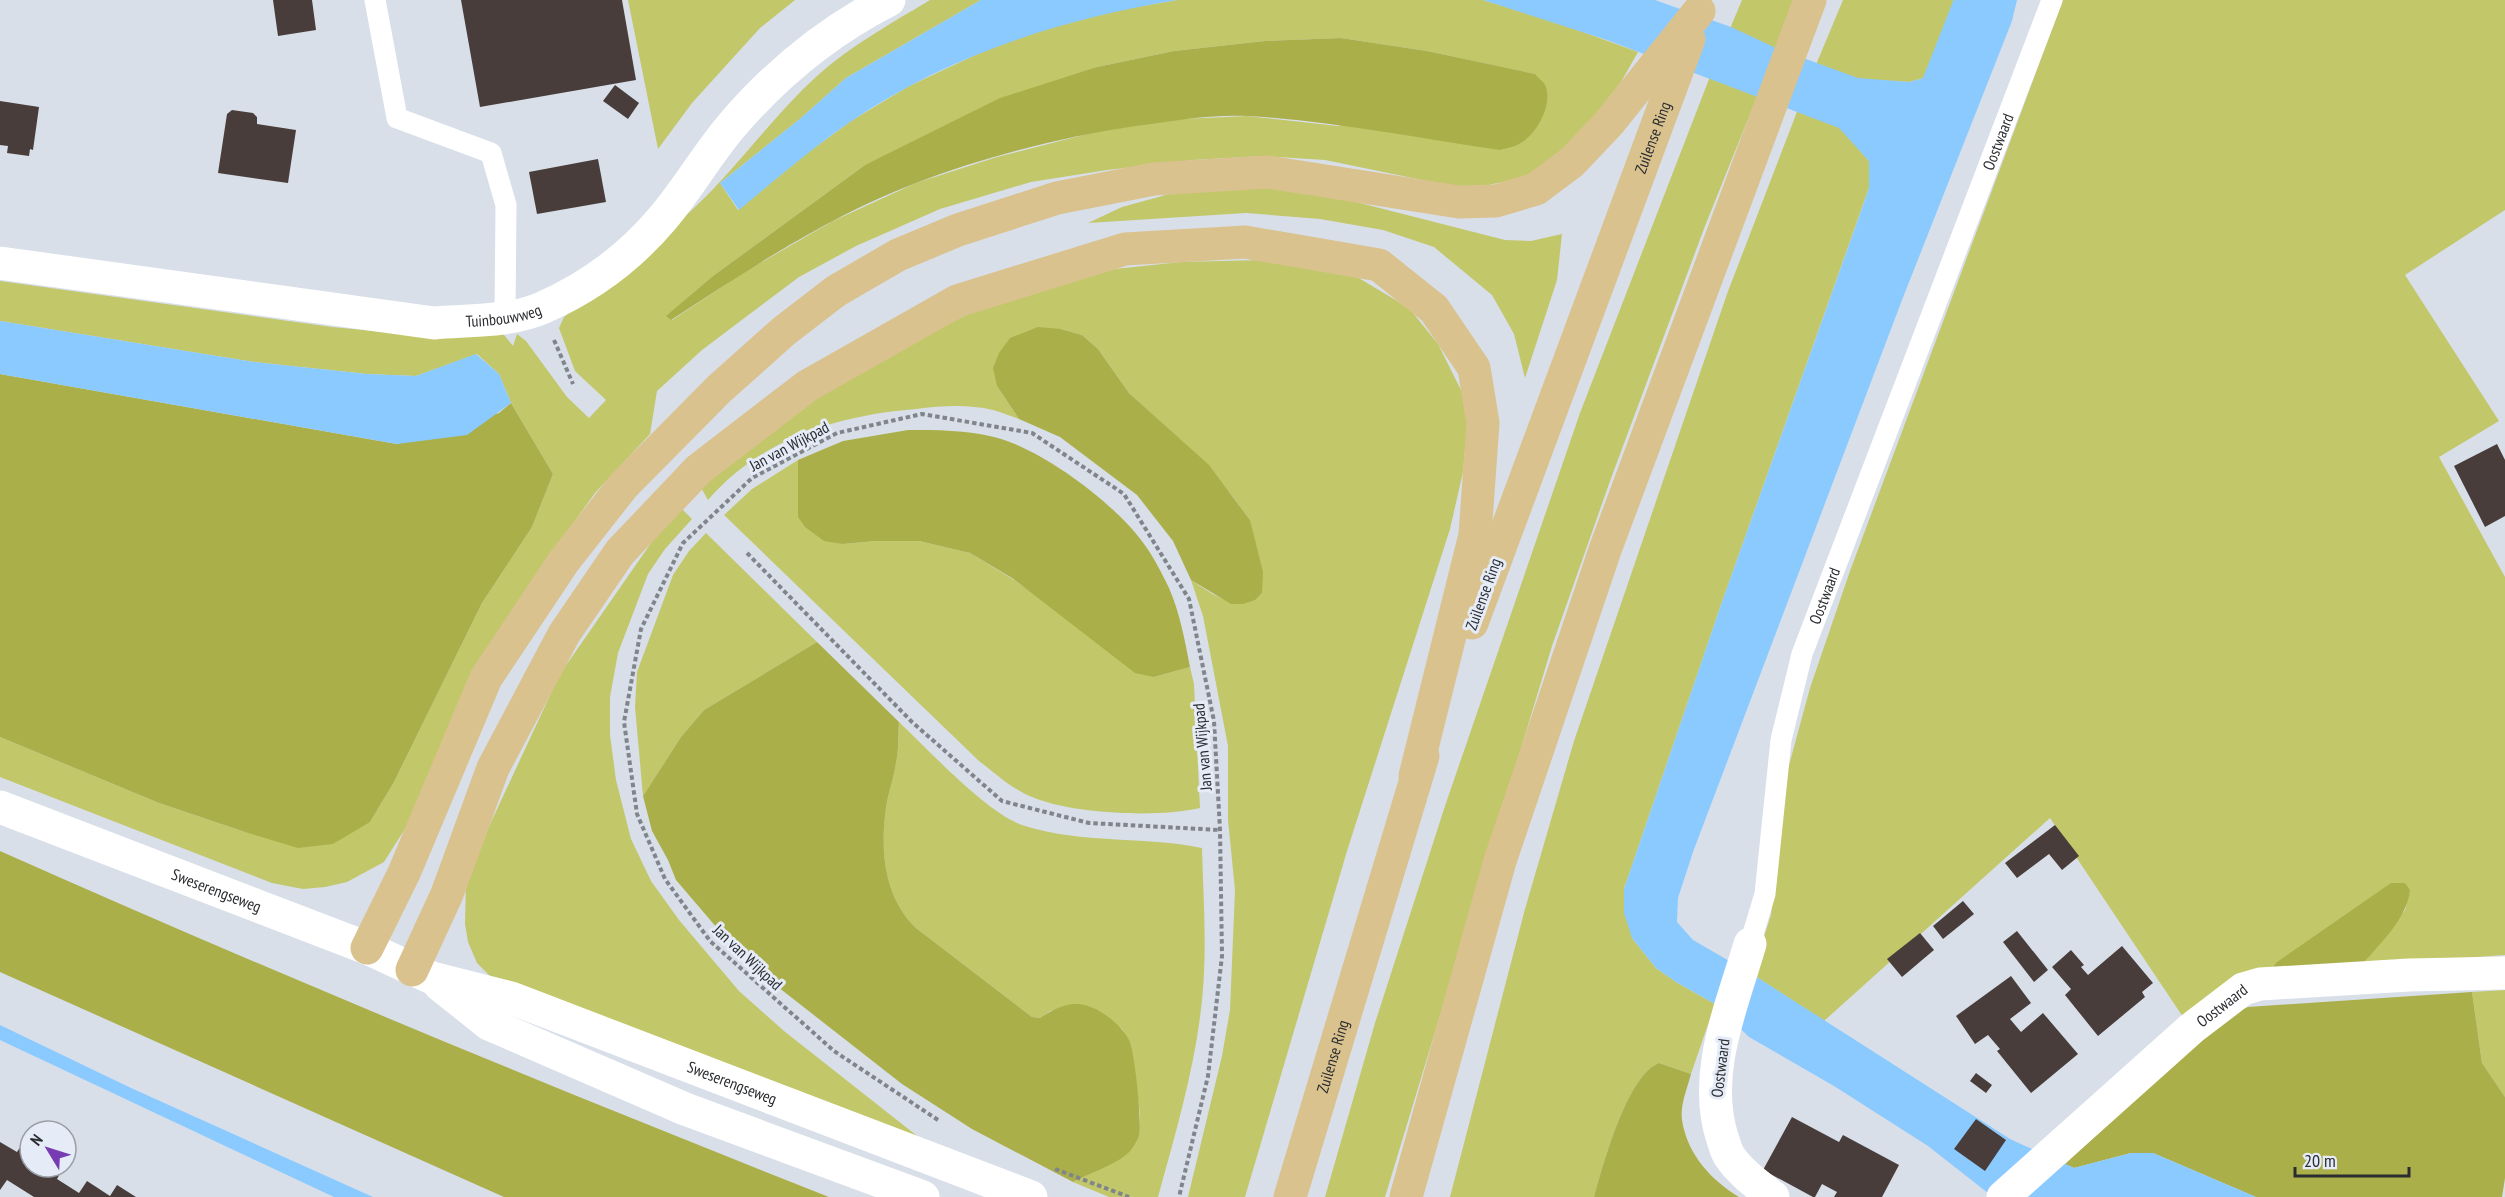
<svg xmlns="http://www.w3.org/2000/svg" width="2505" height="1197" viewBox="0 0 2505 1197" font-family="'PT Sans Narrow',sans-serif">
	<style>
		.green { fill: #c2c769; fill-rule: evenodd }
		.forest { fill: #abaf4a }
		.water { fill: #8bcaff }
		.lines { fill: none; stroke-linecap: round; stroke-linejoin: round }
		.canal { stroke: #8bcaff; stroke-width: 40 }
		.building { fill: #483d3a }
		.path { stroke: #80858c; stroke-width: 4; stroke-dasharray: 4.5 3; stroke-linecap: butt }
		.lane { stroke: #fff; stroke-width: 21 }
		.street { stroke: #fff; stroke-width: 33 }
		.secondary { stroke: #fff; stroke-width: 33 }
		.primary { stroke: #dac28f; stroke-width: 33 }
		.labels { text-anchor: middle; stroke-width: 6; stroke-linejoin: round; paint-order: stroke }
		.street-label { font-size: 16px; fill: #2a2c30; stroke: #e5ecf7 }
	</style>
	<rect width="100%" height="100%" fill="#d8dfe9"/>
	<g class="green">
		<path d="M628 0H795L760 28 692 103 658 149Z"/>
		<path d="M930 0H981L846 78 801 118 720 183 738 210 802 157 851 121 909 86 984 51 1054 26 1119 10 1177 0H1483L1553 21 1638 52 1621 82 1574 142 1519 181 1497 183 1471 190 1325 160 1263 156 1193 160 1107 170 1031 182 940 209 856 246 799 277 702 350 657 391 650 434 595 493 553 551 410 821 384 862 347 882 325 887 303 889 272 883 0 777V737L159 803 245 832 370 822 394 782 482 603 532 527 553 474 511 403 499 374 477 354 416 376 367 374 254 362 0 321V281L332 327 425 336 500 330 513 346 517 334 526 341 567 397 589 418 606 400 575 371 559 328 564 317C607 281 652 247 693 209 738 167 772 117 817 76 850 46 892 23 930 0ZM1341 38 1427 51 1534 74 1338 126 1247 116 1182 119 1099 131 997 157 916 183 833 221 743 273 672 320 667 316 713 276 865 165 1097 67 1174 51 1265 41Z"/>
		<path d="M1742 0H1796L1705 226 1610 481 1552 646 1385 1197H1325L1375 1023 1445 806 1580 413 1711 74Z"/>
		<path d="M1843 0H1976L1963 36 1939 74 1909 82 1858 79 1840 128 1869 161V188L1722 602 1624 889 1632 938 1656 968 1676 982 1715 1004 1691 1074 1659 1063C1627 1075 1603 1165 1594 1197H1450L1525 909 1574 741 1727 294 1805 91Z"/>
		<path d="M2063 0H2505V210L2405 275 2499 421 2439 457 2505 577V955L2362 965 2405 910 2410 890 2270 971 2183 1017 2050 818 1824 1021 1752 974 1771 915 1788 769 1810 688 1850 571Z"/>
		<path d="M1248 187 1313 191 1505 240 1531 241 1562 234 1557 280 1525 378 1514 334 1492 295 1434 247 1383 230 1320 219 1246 213 1088 223 1122 207 1173 193Z"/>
		<path d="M1261 260 1352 274 1409 308 1438 344 1463 394 1468 416 1463 472 1450 529 1347 851 1245 1197H1188L1222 1056 1230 1010 1235 890 1228 820V746L1203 616 1191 580C1212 594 1240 615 1262 593L1250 520 1233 497 1208 465 1129 393 1098 349 1082 335 1061 329 997 386 1019 419C1010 416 1001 412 993 410 967 404 941 406 916 409 839 415 760 439 708 500L700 486 838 381 989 303 1115 269 1181 262Z"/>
		<path d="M798 460V517L843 544 876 541H919L970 553 1011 578 1154 677 1190 667 1194 684 1200 808C1157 818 1072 814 1032 797 1012 789 996 774 979 761L724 515 752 489Z"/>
		<path d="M679 506 692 519 665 549 648 574 618 653 610 697V735L616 780 631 839 651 881 679 920 739 991 784 1031 921 1139 493 979 477 963 468 942 465 924 466 882 492 820 560 674 658 533Z"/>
		<path d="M706 533 817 642 704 710 681 737 643 796 635 707 637 672 673 575 689 551Z"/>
		<path d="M899 722C929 750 988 815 1025 826 1082 844 1144 836 1202 848 1203 889 1206 931 1204 972 1201 1048 1178 1124 1158 1197H1109L1073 1182 1126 1155 1139 1135 1140 1114 1130 1043 1122 1029 1107 1017 1086 1006 1050 1011 1040 1018 1032 1017 916 928C884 897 880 851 886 808 888 793 894 778 896 763 899 750 898 736 899 722Z"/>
		<path d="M2505 990V1097L2482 1063 2472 992Z"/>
	</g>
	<g class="forest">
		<path d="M1341 38 1427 51 1535 74C1537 77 1543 81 1545 85 1554 104 1536 136 1519 144 1514 147 1506 148 1500 150 1417 138 1333 121 1249 116 1211 114 1172 121 1136 126 1062 137 986 156 916 183 829 216 749 269 671 320L666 316 713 276 865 165 1000 98 1097 67 1174 51 1265 41Z"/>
		<path d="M1038 327 1061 329 1082 335 1098 349 1129 393 1209 465 1250 520 1263 572 1262 593 1255 600 1243 604H1231L1191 580 1173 541 1137 495 1060 437 1019 419 997 386 993 368 999 353 1010 338Z"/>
		<path d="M0 374 397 444 499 413 511 403 553 474 532 527 482 603 394 782 370 822 333 844 298 848 245 832 159 803 0 737Z"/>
		<path d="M908 430C937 430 967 430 994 437 1041 448 1117 505 1144 544 1154 557 1162 574 1169 588 1180 613 1185 641 1190 667L1154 677 1135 673 1012 578 970 553 919 541H876L843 544 824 541 805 527 798 517V460L843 441Z"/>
		<path d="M817 642 899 722C898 736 899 750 896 763 894 778 888 793 886 808 880 851 884 897 916 928L1032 1017 1040 1018C1050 1011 1065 1003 1078 1004 1097 1005 1121 1024 1129 1040 1135 1052 1142 1123 1139 1135 1137 1142 1131 1151 1126 1155 1114 1165 1088 1174 1073 1182L972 1129 902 1084 778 987 735 949 676 880 668 860 652 831 643 796 681 737 704 710Z"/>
		<path d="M0 851C274 973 551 1087 829 1197H504L0 972Z"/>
		<path d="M2391 883H2405L2410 890C2407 919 2380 943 2362 965L2270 971 2277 962Z"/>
		<path d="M2472 992 2482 1063 2505 1097V1178L2502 1197H2256L2153 1153H2131L2074 1168 2065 1164 2225 1016 2248 1007Z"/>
		<path d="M1659 1063 1691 1074C1687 1089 1680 1105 1682 1120 1687 1154 1711 1180 1739 1197H1594C1603 1165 1627 1075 1659 1063Z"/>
	</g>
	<g class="water">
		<path d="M981 0H1177C1062 19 948 55 850 122 811 149 775 180 739 210L720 183 801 118 846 78Z"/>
		<path d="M1483 0H1655L1731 27 1776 48 1858 78 1909 82 1939 74 1963 36 1976 0H2017L2012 21 1902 300 1693 852 1678 898 1677 922 1693 940 1752 974 2010 1139 2074 1168 2131 1153H2153L2256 1197H1993L1928 1146 1834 1086 1749 1037 1715 1004 1676 982 1656 968 1632 938 1624 913V889L1722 602 1860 214 1869 188V161L1839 128 1607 40Z"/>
		<path d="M0 321 254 362 367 374 416 376 476 354 499 374 511 403 467 435 397 444 0 374Z"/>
		<path d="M0 1025 131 1088 373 1197H334L319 1190 0 1040Z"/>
	</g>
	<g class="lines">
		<path class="canal" d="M1937 97 1975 0"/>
	</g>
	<g class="building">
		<path d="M273 0H312L316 30 278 36Z"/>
		<path d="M461 0H622L636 80 480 107Z"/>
		<path d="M615 85 639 103 628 119 603 101Z"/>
		<path d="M0 101 39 107 33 150 30 149 29 156 7 153 8 146 0 145Z"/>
		<path d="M232 110 253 113 257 117V124L296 130 288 183 218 173 227 114Z"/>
		<path d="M598 159 606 202 537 214 529 172Z"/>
		<path d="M2497 444 2505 460V516L2485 527 2454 466Z"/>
		<path d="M2055 825 2079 856 2062 870 2049 854 2017 878 2005 863Z"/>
		<path d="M1963 901 1974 914 1943 939 1933 926Z"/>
		<path d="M2017 931 2048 970 2034 982 2003 942Z"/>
		<path d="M1920 933 1934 950 1902 977 1887 959Z"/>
		<path d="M2122 946 2153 983 2142 992 2145 997 2098 1036 2065 995 2071 989 2052 967 2071 950 2084 965 2081 967 2088 975Z"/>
		<path d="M2011 976 2031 1003 2010 1019 2021 1032 2043 1013 2078 1054 2031 1093 1997 1051 2000 1049 1988 1035 1975 1044 1956 1016Z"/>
		<path d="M1976 1073 1992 1085 1986 1093 1970 1081Z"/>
		<path d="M1792 1117 1839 1142 1843 1135 1899 1165 1882 1197H1834L1837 1192 1822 1184 1815 1197H1813L1763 1170Z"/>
		<path d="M1976 1119 2006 1140 1985 1171 1954 1149Z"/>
		<path d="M30 1132V1167H64L57 1179 79 1193 87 1181 110 1196 117 1185 136 1197H34L7 1180 0 1190V1142L17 1152Z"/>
	</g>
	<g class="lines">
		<g class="path">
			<path d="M554 340 573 384"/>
			<path d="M747 553 912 722 1002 801 1089 823 1220 830"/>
			<path d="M938 1120 834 1051 710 941 665 879 637 814 624 722 641 629 683 543 752 478 837 433 922 414 1032 433 1124 494 1189 599 1214 721 1220 830 1222 956 1208 1076 1179 1197"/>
			<path d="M1055 1169 1129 1197"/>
		</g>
		<g class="lane">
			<path d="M375 0 397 118 491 153 506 205 505 316"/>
			<path id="s1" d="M1750 944 1765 894 1781 740 1802 654 2052 0"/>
		</g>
		<g class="street">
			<path id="s2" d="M0 263 434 323C468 320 510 322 542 308 588 288 630 257 662 219 688 189 707 154 733 124 776 74 830 30 889 0"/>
			<path d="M1750 944C1732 1006 1701 1075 1723 1140 1725 1145 1726 1152 1730 1157 1741 1173 1758 1185 1773 1197"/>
			<path id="s3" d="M2003 1197 2192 1028 2243 989 2260 984 2409 975 2505 973"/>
		</g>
		<g class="secondary">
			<path id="s4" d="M0 807 367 948 432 978 511 998 1031 1197"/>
			<path d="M440 985 489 1024 685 1109 923 1197"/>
		</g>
		<g class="primary">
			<path id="s5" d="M1472 623 1689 39"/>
			<path d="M367 948 404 873 486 678 564 561 623 486 719 389 784 331 836 291 898 255 958 230 1057 198 1154 179 1268 172 1459 202 1496 201 1536 189 1572 162 1609 123 1699 11"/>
			<path d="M412 970 447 894 493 768 564 634 620 552 699 469 807 386 957 301 1125 249 1245 242 1379 265 1434 309 1474 368 1483 423 1475 535 1415 776"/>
			<path id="s6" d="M1290 1197 1423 756"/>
			<path d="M1406 1197 1500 861 1605 550 1810 0"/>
		</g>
	</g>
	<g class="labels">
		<g class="street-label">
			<text dy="6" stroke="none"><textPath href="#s5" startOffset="518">Zuilense Ring</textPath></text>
			<text dy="6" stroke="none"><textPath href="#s1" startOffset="844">Oostwaard</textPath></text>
			<text dy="6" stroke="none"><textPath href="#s2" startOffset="508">Tuinbouwweg</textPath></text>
			<text transform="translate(789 446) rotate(-28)" y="6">Jan van Wijkpad</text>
			<text transform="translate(1483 594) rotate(-70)" y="6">Zuilense Ring</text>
			<text dy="6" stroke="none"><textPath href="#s1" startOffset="358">Oostwaard</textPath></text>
			<text transform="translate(1202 747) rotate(-95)" y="6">Jan van Wijkpad</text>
			<text dy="6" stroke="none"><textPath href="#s4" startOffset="232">Sweserengseweg</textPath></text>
			<text transform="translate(748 957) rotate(43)" y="6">Jan van Wijkpad</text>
			<text dy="6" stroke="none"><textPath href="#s3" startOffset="291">Oostwaard</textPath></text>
			<text dy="6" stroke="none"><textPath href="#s6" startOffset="147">Zuilense Ring</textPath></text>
			<text transform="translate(1720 1068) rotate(-83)" y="6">Oostwaard</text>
			<text dy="6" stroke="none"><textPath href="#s4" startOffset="783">Sweserengseweg</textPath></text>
		</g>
	</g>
	<g transform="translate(48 1149) rotate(308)"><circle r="28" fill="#e5ecf7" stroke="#9a9fa7" stroke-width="1.5"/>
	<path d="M0-4.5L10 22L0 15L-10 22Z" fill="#773cb2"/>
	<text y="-9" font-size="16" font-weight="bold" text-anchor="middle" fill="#2a2c30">N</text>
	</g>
	<path d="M2295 1167v9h114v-9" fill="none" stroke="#2a2c30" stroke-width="3"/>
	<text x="2304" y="1167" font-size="18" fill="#2a2c30" stroke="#e5ecf7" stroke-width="4.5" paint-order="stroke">20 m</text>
</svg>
